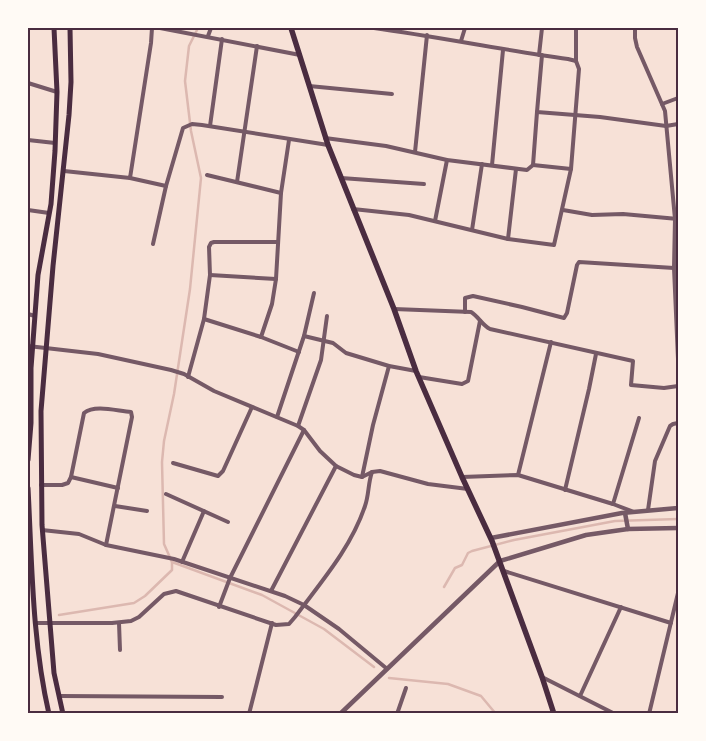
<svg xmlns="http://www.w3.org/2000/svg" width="706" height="741" viewBox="0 0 706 741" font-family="Quicksand,sans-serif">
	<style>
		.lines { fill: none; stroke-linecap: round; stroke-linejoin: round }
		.stream { stroke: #dcb8b0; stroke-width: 2.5 }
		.minor { stroke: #755966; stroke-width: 4 }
		.tertiary { stroke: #755966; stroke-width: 4.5 }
		.secondary { stroke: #4a2c40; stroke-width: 5 }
		.primary { stroke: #4a2c40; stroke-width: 5.5 }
		.neatline { fill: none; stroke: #4a2c40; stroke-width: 2 }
	</style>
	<rect width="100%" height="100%" fill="#f7e1d7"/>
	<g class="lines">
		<g class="stream">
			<path d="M172 562 262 595 324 629 374 667"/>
			<path d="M444 587 455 568 462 565 468 553 472 551 514 540 615 521 678 519"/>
			<path d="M59 615 134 603 145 596 172 570V562L164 544 162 462 164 441 174 394 190 289 201 178 191 131 185 81 189 46 198 28"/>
			<path d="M389 678 448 684 481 696 496 714"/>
		</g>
		<g class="minor">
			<path d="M160 28 300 55"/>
			<path d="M576 28V61"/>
			<path d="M635 28V38L637 47 665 111 675 219 674 268 678 359"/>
			<path d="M208 36 211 28"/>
			<path d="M461 41 465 28"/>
			<path d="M539 55 542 28"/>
			<path d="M542 55 537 112 600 117 666 126 678 124"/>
			<path d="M28 83 57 92"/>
			<path d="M309 86 392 94"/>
			<path d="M662 104 678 98"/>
			<path d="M210 126 222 39"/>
			<path d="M325 138 386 146 447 160 527 170 533 165 537 112"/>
			<path d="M28 140 55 143"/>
			<path d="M415 152 427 35"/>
			<path d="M492 165 503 50"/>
			<path d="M533 165 571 169"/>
			<path d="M64 171 130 178 151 43 152 28"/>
			<path d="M207 175 281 193"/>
			<path d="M130 178 166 186"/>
			<path d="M341 178 424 184"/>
			<path d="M237 182 257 46"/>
			<path d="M353 209 409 215 508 239 554 245 571 169 579 69 576 61 568 59C503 50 439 37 374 28"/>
			<path d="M28 210 49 213"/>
			<path d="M563 210 592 215 623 214 678 219"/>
			<path d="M435 221 447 160"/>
			<path d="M472 230 482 164"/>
			<path d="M508 239 516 169"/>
			<path d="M153 244 166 186 183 128 192 124 202 125 328 145"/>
			<path d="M210 275 276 279"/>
			<path d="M394 309 471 312C479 317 482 325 490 329L633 361 631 385 664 388 678 386"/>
			<path d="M465 312V298L473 296 522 307 564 318 567 313 577 265 579 262 674 268"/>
			<path d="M28 314 35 316"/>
			<path d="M204 319 261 337 299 352"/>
			<path d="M304 336 333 343 346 353 389 366 416 371"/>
			<path d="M261 337 272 304 276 279 281 193 289 140"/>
			<path d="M28 346 98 354 171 370 184 374 214 391 298 426 304 430 320 451 336 466 354 475 362 477 372 472 380 471 428 484 468 489"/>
			<path d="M188 377 204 319 210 275 209 247 211 243 214 242H278"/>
			<path d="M419 377 462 384 468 381 480 321"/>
			<path d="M277 417 304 336 314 293"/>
			<path d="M298 426 321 360 327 316"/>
			<path d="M173 463 218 476 223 471 252 407"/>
			<path d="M518 475 551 342"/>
			<path d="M71 477 118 488"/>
			<path d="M362 477 373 425 389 366"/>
			<path d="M462 477 518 475 613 504"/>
			<path d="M41 485H62L68 483 71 477 84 413C95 404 117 411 131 412L132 417 106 545 174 559 285 596 304 605 339 629 386 668"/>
			<path d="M565 490 589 389 596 354"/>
			<path d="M166 494 228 522"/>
			<path d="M115 506 147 511"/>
			<path d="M648 510 655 461 670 426 673 424 678 423"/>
			<path d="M634 512 613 504 639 418"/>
			<path d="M42 530 79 534 106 545"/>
			<path d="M182 562 204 511"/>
			<path d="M504 571 671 623"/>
			<path d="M271 591 336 466"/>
			<path d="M219 607 230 578 304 430"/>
			<path d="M35 623H112L131 621 139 617 164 594 176 591 276 625 289 624 295 617C321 582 351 548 365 506 369 495 368 483 372 472"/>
			<path d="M119 623 120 650"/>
			<path d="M542 677 615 714"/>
			<path d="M60 696 222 697"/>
			<path d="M580 696 621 607"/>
			<path d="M249 714 272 623"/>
			<path d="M397 714 406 688"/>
			<path d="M649 714 678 593"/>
		</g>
		<g class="tertiary">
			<path d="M625 513 628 529"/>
			<path d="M491 538 622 513 678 508"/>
			<path d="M340 714 500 561 586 535 628 529 678 528"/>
		</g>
		<g class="secondary">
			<path d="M28 460 31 423V368L38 275 51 204 55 151 57 92 54 28"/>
			<path d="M28 488C32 563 32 640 49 714"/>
			<path d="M63 714 54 673 42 525 41 411 53 266 69 115 71 82 70 28"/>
		</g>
		<path class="primary" d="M291 28 328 145 394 309 416 371 462 477 492 541 542 677 554 714"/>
	</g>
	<rect width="706" height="741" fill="none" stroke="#fffaf5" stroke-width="58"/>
	<rect x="29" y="29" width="648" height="683" class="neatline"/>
</svg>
